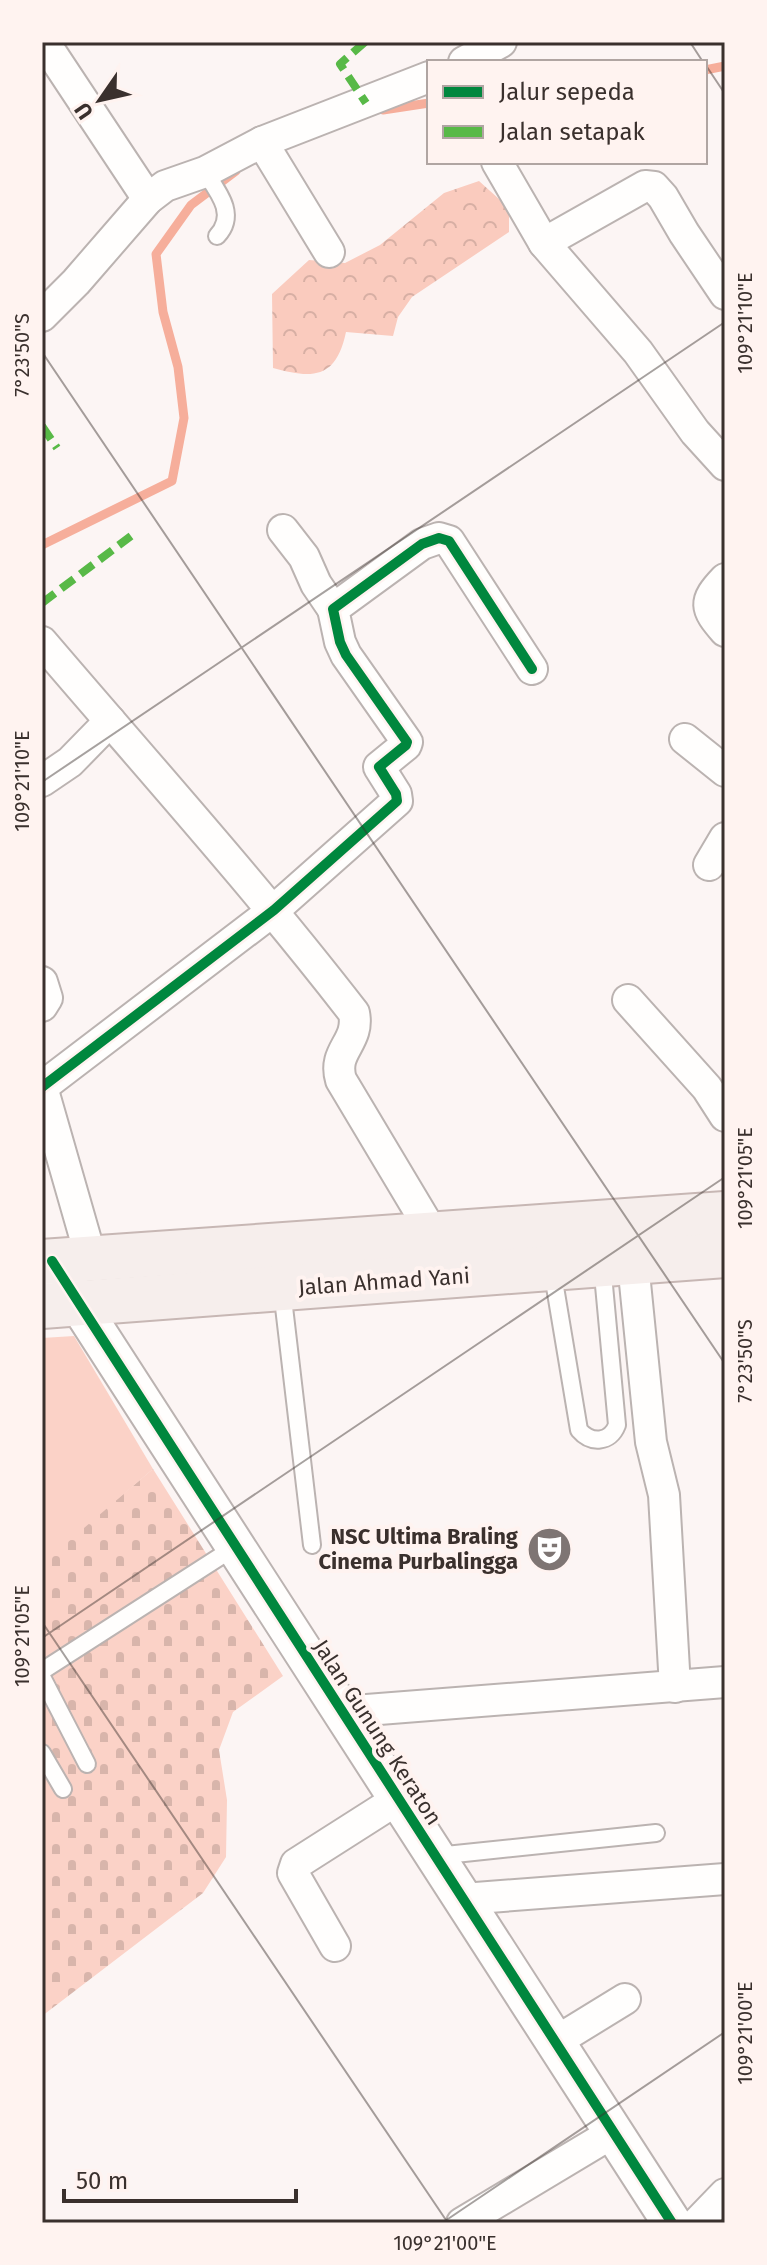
<svg xmlns="http://www.w3.org/2000/svg" width="767" height="2265" viewBox="0 0 767 2265" font-family="'Fira Sans',sans-serif">
	<style>
		.forest { fill: url(#forest-crowns) }
		.cemetery { fill: url(#cemetery-stones) }
		.park { fill: #fbd2c7 }
		.lines { fill: none; stroke-linecap: round; stroke-linejoin: round }
		.stream { stroke: #f6ae9b; stroke-width: 9 }
		.service-casing { stroke: #bbb3b1; stroke-width: 20 }
		.minor-casing { stroke: #bbb3b1; stroke-width: 34 }
		.tertiary-casing { stroke: #bbb3b1; stroke-width: 42 }
		.primary-casing { stroke: #c7b7b4; stroke-width: 48 }
		.service { stroke: #fffefd; stroke-width: 16 }
		.minor { stroke: #fffefd; stroke-width: 30 }
		.tertiary { stroke: #fffefd; stroke-width: 38 }
		.primary { stroke: #f6eeec; stroke-width: 44 }
		.quiet { stroke: #58b947; stroke-width: 8; stroke-dasharray: 16 8; stroke-linecap: butt }
		.cycleway-casing { stroke: #fff3f0; stroke-width: 15 }
		.cycleway { stroke: #00873e; stroke-width: 10 }
		.ticks { fill: none; stroke: #3a302d; stroke-width: 2; stroke-opacity: 0.45 }
		.labels { text-anchor: middle; stroke-width: 8; stroke-linejoin: round; paint-order: stroke }
		.street-label { font-size: 22px; fill: #3a302d; stroke: #fff3f0 }
		.poi-label { font-size: 22px; font-weight: bold; fill: #3a302d; stroke: #fff3f0; text-anchor: end }
		.neatline { fill: none; stroke: #3a302d; stroke-width: 3 }
		.ticks-label { font-size: 20px; text-anchor: middle; fill: #3a302d }
	</style>
	<defs>
		<pattern id="forest-crowns" width="20" height="18" patternUnits="userSpaceOnUse" patternTransform="scale(2)"><rect width="20" height="18" fill="#facbbe"/><path d="M2 6a3 3 0 1 1 6 0M12 15a3 3 0 1 1 6 0" fill="none" stroke="#d7afa4"/></pattern>
		<pattern id="cemetery-stones" width="16" height="16" patternUnits="userSpaceOnUse" patternTransform="scale(2)"><rect width="16" height="16" fill="#fbd2c7"/><path d="M2 7V4a2 2 0 0 1 4 0v3zM10 15v-3a2 2 0 0 1 4 0v3z" fill="#d8b5ab"/></pattern>
	</defs>
	<rect width="100%" height="100%" fill="#fcf5f4"/>
	<path class="forest" d="M479 181 509 208V232L412 297 398 317 393 336 346 332C336 379 313 379 273 368L272 294 309 260 345 263 380 245 444 193Z"/>
	<path class="cemetery" d="M153 1469 283 1676 233 1712 219 1750 227 1800 226 1857 203 1893 42 2016V1562Z"/>
	<path class="park" d="M74 1336 153 1469 42 1564V1338Z"/>
	<g class="lines">
		<g class="stream">
			<path d="M705 70 725 66"/>
			<path d="M383 110 429 103"/>
			<path d="M42 545 172 481 184 418 178 367 163 312 156 254 191 205 236 171"/>
		</g>
		<defs>
			<g id="service">
				<path d="M205 172C219 193 237 215 217 236"/>
				<path d="M552 1269 579 1430C591 1444 610 1443 617 1425L602 1264"/>
				<path d="M282 1290 312 1545"/>
				<path d="M42 1671 235 1547"/>
				<path d="M42 1677 87 1764"/>
				<path d="M42 1753 63 1789"/>
				<path d="M436 1856 656 1833"/>
			</g>
			<g id="minor">
				<path d="M44 42 148 199"/>
				<path d="M464 62 501 42"/>
				<path d="M262 142 329 252"/>
				<path d="M497 162 544 243 638 352 695 432 725 465"/>
				<path d="M544 243 645 186 654 187 663 197 684 233 725 294"/>
				<path d="M42 316 76 282 148 199 165 186 205 172 262 142 429 77"/>
				<path d="M283 530 304 557 316 584 333 609"/>
				<path d="M725 579C703 602 705 608 725 631"/>
				<path d="M42 642C147 765 255 885 354 1013 360 1043 332 1050 341 1080L433 1234"/>
				<path d="M685 739 725 771"/>
				<path d="M42 781 70 762 110 721"/>
				<path d="M709 865 725 838"/>
				<path d="M42 982 47 998 42 1006"/>
				<path d="M628 1000 707 1088 725 1116"/>
				<path d="M42 1087 274 910 397 801 396 794 379 767 406 745 407 742 346 655 340 642 333 609 422 544 439 538 449 541 532 669"/>
				<path d="M42 1087 91 1258"/>
				<path d="M633 1263 651 1442 664 1495 675 1687"/>
				<path d="M341 1712 725 1682"/>
				<path d="M463 1899 725 1879"/>
				<path d="M335 1946 293 1873 296 1864 398 1799"/>
				<path d="M555 2042 625 1999"/>
				<path d="M462 2223 614 2132"/>
				<path d="M697 2223 725 2194"/>
			</g>
			<path id="tertiary" d="M64 1281 672 2223"/>
			<g id="primary">
				<path d="M42 1262 725 1214"/>
				<path d="M42 1306 725 1255"/>
			</g>
		</defs>
		<use href="#service" class="service-casing"/>
		<use href="#minor" class="minor-casing"/>
		<use href="#tertiary" class="tertiary-casing"/>
		<use href="#primary" class="primary-casing"/>
		<use href="#service" class="service"/>
		<use href="#minor" class="minor"/>
		<use href="#tertiary" class="tertiary"/>
		<use href="#primary" class="primary"/>
		<g class="quiet">
			<path d="M365 42 340 64 366 103"/>
			<path d="M42 426 57 448"/>
			<path d="M42 603 131 536"/>
		</g>
		<defs>
			<g id="cycleway">
				<path d="M42 1087 274 910 397 801 396 794 379 767 406 745 407 742 346 655 340 642 333 609 422 544 439 538 449 541 532 669"/>
				<path d="M52 1261 672 2223"/>
			</g>
		</defs>
		<use href="#cycleway" class="cycleway-casing"/>
		<use href="#cycleway" class="cycleway"/>
	</g>
	<path class="ticks" d="M690 42 703 62M705 64 725 94M42 352 725 1364M42 782 725 322M42 1622 448 2223M42 1638 725 1177M442 2223 725 2032"/>
	<defs>
		<symbol id="theatre-disc" viewBox="-11 -11 22 22"><circle r="9.5" fill="#7e7573" stroke="#fff3f0"/><path d="M-5-5.5Q0-4 5-5.5V0Q5 5 0 6Q-5 5-5 0ZM-3.3-2.5H-1v1.5H-3.3ZM1-2.5H3.3v1.5H1ZM-2.8 1Q0 5.5 2.8 1Z" fill="#fff"/></symbol>
	</defs>
	<g fill-rule="evenodd">
		<use href="#theatre-disc" x="524" y="1524" width="51" height="51"/>
	</g>
	<g class="labels">
		<g class="street-label">
			<text transform="translate(384 1281) rotate(-4)" y="8">Jalan Ahmad Yani</text>
			<text transform="translate(378 1732) rotate(57)" y="8">Jalan Gunung Keraton</text>
		</g>
		<g class="poi-label">
			<text x="518" y="1544">NSC Ultima Braling<tspan x="518" dy="25">Cinema Purbalingga</tspan></text>
		</g>
	</g>
	<rect width="767" height="2265" fill="none" stroke="#fff3f0" stroke-width="88"/>
	<rect x="427" y="60" width="280" height="104" fill="#fff3f0" stroke="#b0a5a2" stroke-width="2"/>
	<rect x="443" y="86" width="40" height="12" fill="#00873e" stroke="#b0a5a2" stroke-width="2"/>
	<text x="499" y="100" font-size="24" fill="#3a302d">Jalur sepeda</text>
	<rect x="443" y="126" width="40" height="12" fill="#58b947" stroke="#b0a5a2" stroke-width="2"/>
	<text x="499" y="140" font-size="24" fill="#3a302d">Jalan setapak</text>
	<g transform="translate(100 100) rotate(236)" stroke="#fff3f0" stroke-width="6" paint-order="stroke">
	<path d="M0-6L14 30L0 20L-14 30Z" fill="#3a302d"/>
	<text y="-12" font-size="22" font-weight="bold" text-anchor="middle" fill="#3a302d">U</text>
	</g>
	<path d="M64 2189v12h232v-12" fill="none" stroke="#3a302d" stroke-width="4"/>
	<text x="76" y="2189" font-size="24" fill="#3a302d" stroke="#fff3f0" stroke-width="6" paint-order="stroke">50 m</text>
	<rect x="44" y="44" width="679" height="2177" class="neatline"/>
	<g class="ticks-label">
		<text transform="translate(745 323) rotate(-90)" y="7">109°21'10"E</text>
		<text transform="translate(22 355) rotate(-90)" y="7">7°23'50"S</text>
		<text transform="translate(22 781) rotate(-90)" y="7">109°21'10"E</text>
		<text transform="translate(745 1178) rotate(-90)" y="7">109°21'05"E</text>
		<text transform="translate(745 1361) rotate(-90)" y="7">7°23'50"S</text>
		<text transform="translate(22 1636) rotate(-90)" y="7">109°21'05"E</text>
		<text transform="translate(745 2033) rotate(-90)" y="7">109°21'00"E</text>
		<text x="445" y="2250">109°21'00"E</text>
	</g>
</svg>
